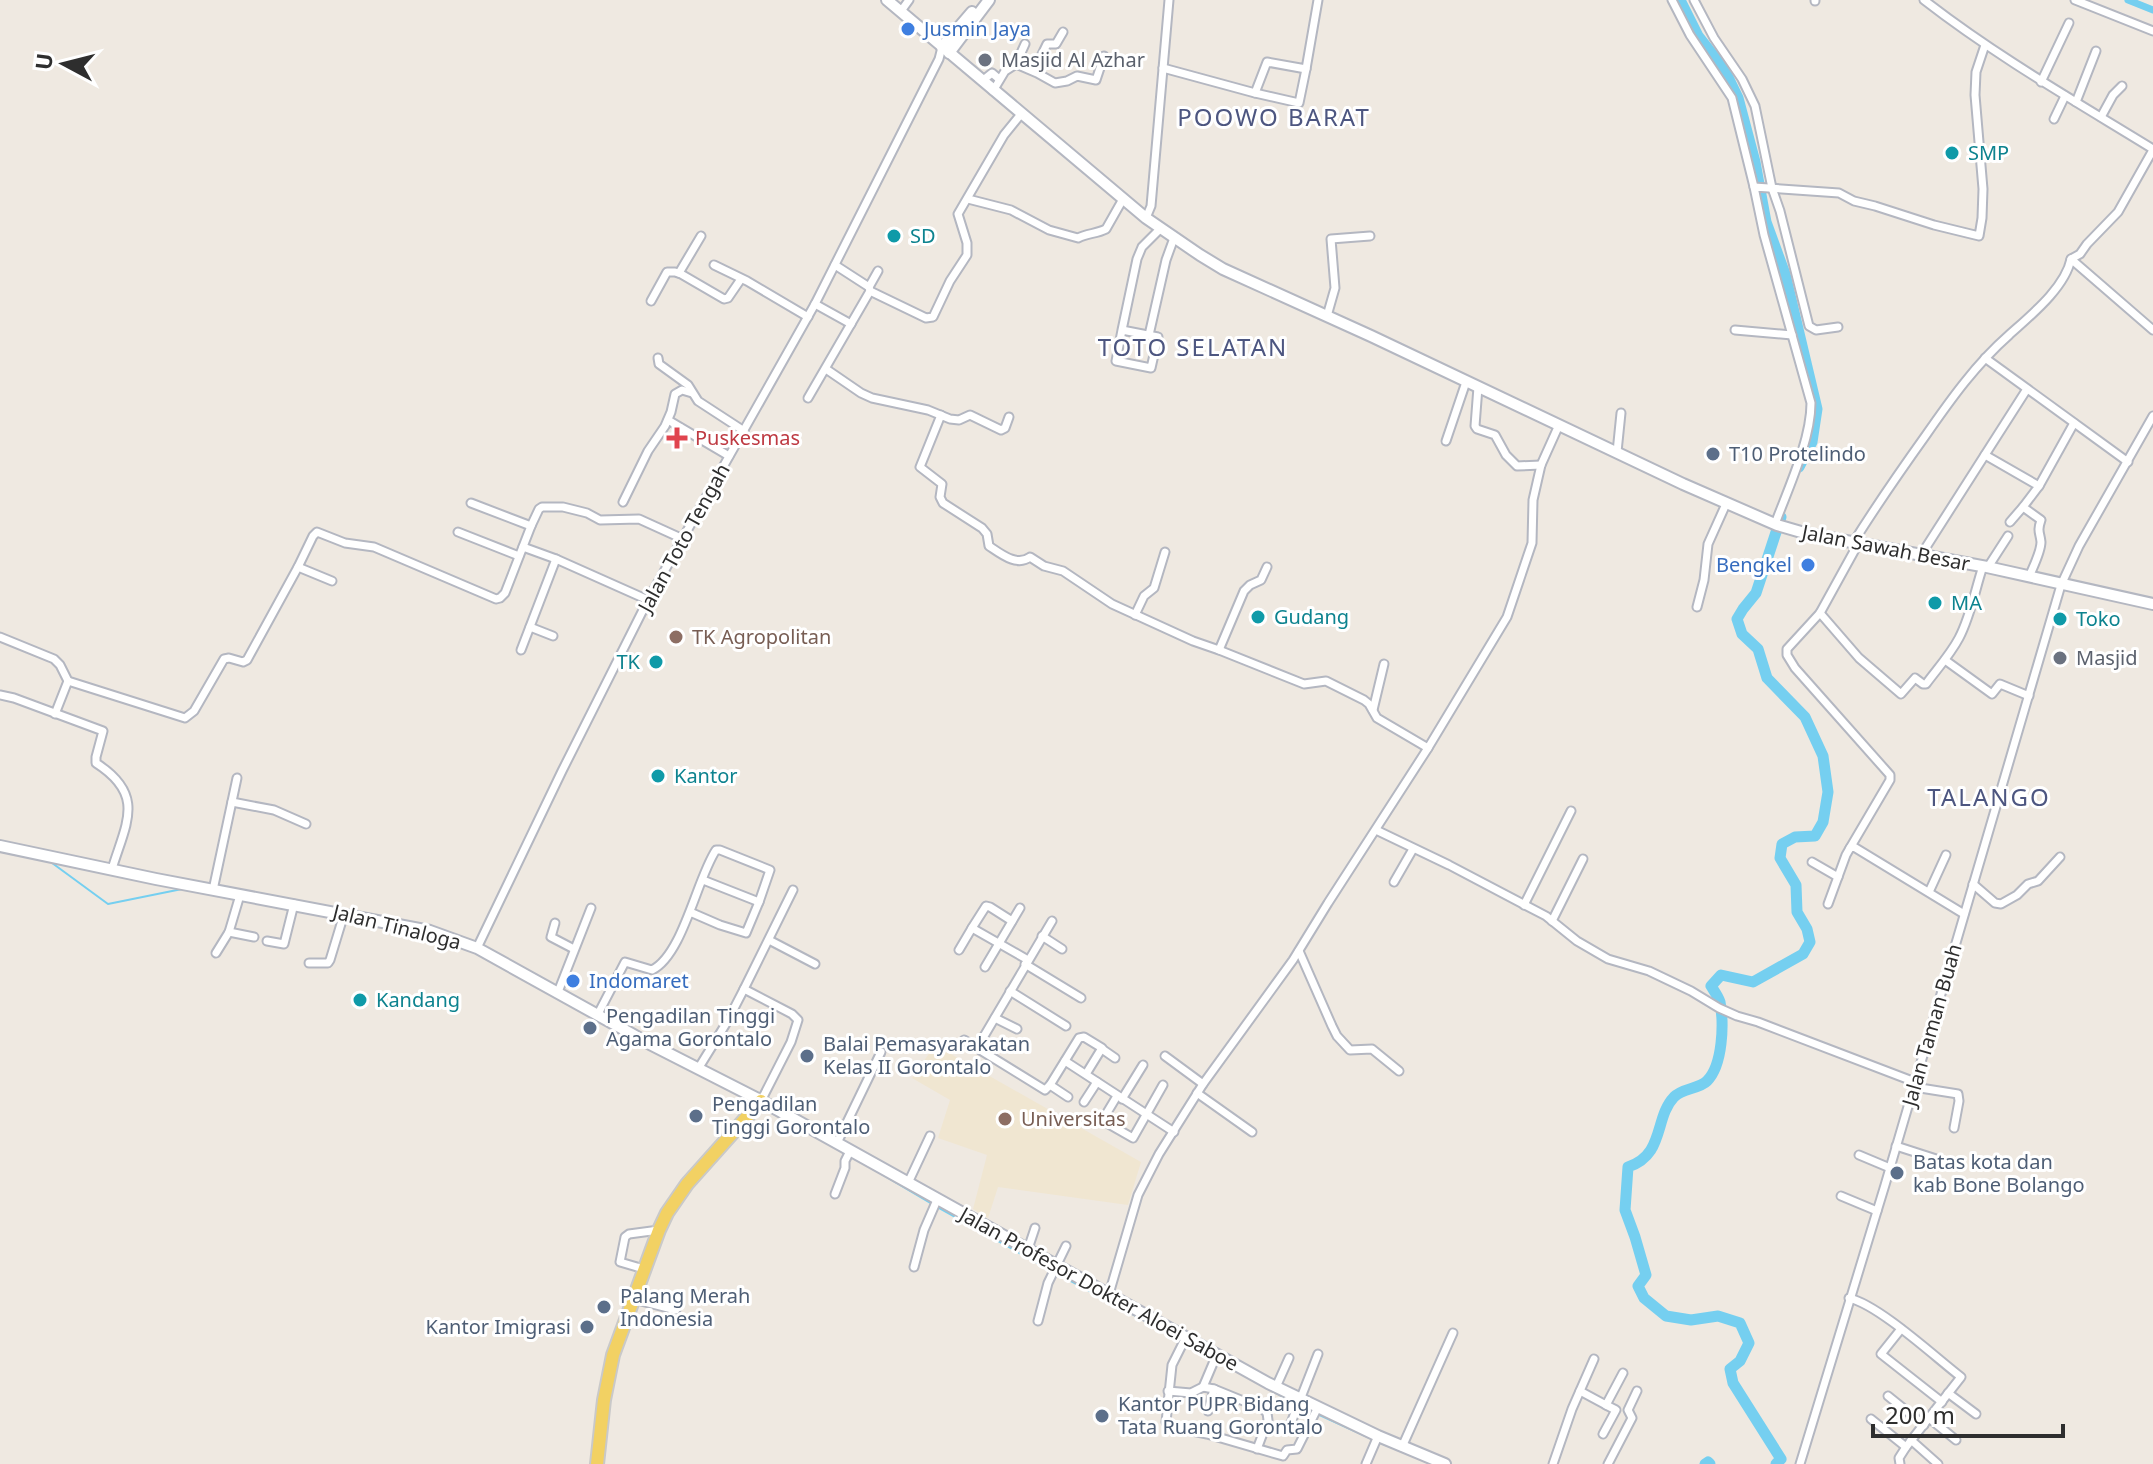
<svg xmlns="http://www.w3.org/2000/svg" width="2153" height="1464" viewBox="0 0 2153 1464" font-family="'Noto Sans',sans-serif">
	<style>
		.education { fill: #f0e6d1 }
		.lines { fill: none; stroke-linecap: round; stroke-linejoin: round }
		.stream { stroke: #75cff0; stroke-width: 2 }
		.canal { stroke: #75cff0; stroke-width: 7 }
		.river { stroke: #75cff0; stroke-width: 11 }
		.street-casing { stroke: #b4b7c1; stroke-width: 11 }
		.secondary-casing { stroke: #b4b7c1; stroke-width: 14 }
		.primary-casing { stroke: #c9c9c9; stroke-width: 16 }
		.street { stroke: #fff; stroke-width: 7 }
		.secondary { stroke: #fff; stroke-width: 10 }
		.primary { stroke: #f2d163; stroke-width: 12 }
		.shop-dot { fill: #3f7fe0; stroke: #fff; stroke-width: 3 }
		.worship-dot { fill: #6b7280; stroke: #fff; stroke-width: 3 }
		.culture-dot { fill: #0f9aa8; stroke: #fff; stroke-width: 3 }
		.health-dot { fill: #e0444e; stroke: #fff; stroke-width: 3 }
		.service-dot { fill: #5c6f8a; stroke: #fff; stroke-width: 3 }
		.education-dot { fill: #8d6e63; stroke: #fff; stroke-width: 3 }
		.labels { text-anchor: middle; stroke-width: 6; stroke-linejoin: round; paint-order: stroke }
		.shop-label { font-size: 20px; fill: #366cbe; stroke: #fff; text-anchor: start }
		.worship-label { font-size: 20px; fill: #5b616d; stroke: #fff; text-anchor: start }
		.culture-label { font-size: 20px; fill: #0d838f; stroke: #fff; text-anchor: start }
		.health-label { font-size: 20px; fill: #be3a42; stroke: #fff; text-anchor: start }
		.service-label { font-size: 20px; fill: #4e5e75; stroke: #fff; text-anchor: start }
		.street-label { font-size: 20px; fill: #2e2e2e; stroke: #fff }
		.education-label { font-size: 20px; fill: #785e54; stroke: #fff; text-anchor: start }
		.quarter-label { font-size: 24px; letter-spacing: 2px; fill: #4d5680; stroke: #fff }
	</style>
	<rect width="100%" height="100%" fill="#efe9e1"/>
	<path class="education" d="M935 1045 1141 1162 1128 1205 998 1187 988 1218 973 1209 987 1155 938 1138 950 1100 912 1078Z"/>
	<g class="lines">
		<g class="stream">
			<path d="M48 860 108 904 182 889"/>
			<path d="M851 1156 932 1204"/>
			<path d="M937 1207 1050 1270"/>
			<path d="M1056 1273 1177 1338"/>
			<path d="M1253 1380 1296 1404"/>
			<path d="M1302 1407 1372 1439"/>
			<path d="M1378 1442 1428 1462"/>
		</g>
		<path class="canal" d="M2128 0 2153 10"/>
		<g class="river">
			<path d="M1680 0 1698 36 1724 69 1738 98 1755 162 1766 222 1785 274 1817 409 1812 442 1799 467"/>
			<path d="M1705 1464 1708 1462 1710 1464"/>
			<path d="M1776 1464 1781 1459 1733 1383 1730 1369 1740 1361 1749 1343 1740 1323 1718 1316 1691 1320 1666 1316 1644 1298 1638 1286 1646 1275 1635 1237 1625 1210 1628 1167C1665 1155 1654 1118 1674 1097 1682 1088 1699 1089 1707 1081 1723 1065 1724 1023 1720 1002 1718 996 1714 991 1711 986L1721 975 1753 982 1803 954 1810 942 1807 929 1797 912 1796 885 1780 858 1782 844 1795 837 1815 836 1823 822 1828 792 1823 756 1805 717 1767 678 1758 649 1742 634 1737 619 1743 609 1756 593 1781 517"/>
		</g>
		<defs>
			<g id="street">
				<path d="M1672 0 1690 35 1732 98 1754 187"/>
				<path d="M1694 0 1714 38 1742 79 1755 106 1772 188 1780 211 1809 326 1816 330 1838 327"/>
				<path d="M1924 0C1996 56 2075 101 2153 149"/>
				<path d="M2075 0 2153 31"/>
				<path d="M1815 1V0"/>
				<path d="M901 11 909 0"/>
				<path d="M1016 64 1025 44"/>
				<path d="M1163 68 1255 93 1267 62 1306 69 1318 0"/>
				<path d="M1034 71 1047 44H1056L1063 32"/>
				<path d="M982 81 992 73 999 79"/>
				<path d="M2041 82 2069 23"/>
				<path d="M993 91 1005 71 1016 64 1037 73 1055 83 1067 81 1077 76 1096 80 1104 56"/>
				<path d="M1255 93 1299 103 1306 69"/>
				<path d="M2076 102 2096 51"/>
				<path d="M2101 117 2113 95 2122 86"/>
				<path d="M2054 119 2065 96"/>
				<path d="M968 199 1011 210 1049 230 1078 238C1088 233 1096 234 1106 229L1123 199"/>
				<path d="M1146 218 1151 206 1169 0"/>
				<path d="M2071 259 2153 330"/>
				<path d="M714 265 747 281 808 317"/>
				<path d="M679 273 701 236"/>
				<path d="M869 287 878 271"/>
				<path d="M870 291 926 318 933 317 950 281 967 255V243L958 214 1004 135 1021 114"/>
				<path d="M651 301 667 272H675L681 274 724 299 728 298 741 279"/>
				<path d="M815 304 851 324"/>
				<path d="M1327 316 1335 288 1331 239 1370 236"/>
				<path d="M1122 330 1116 361 1151 368 1158 337 1122 330 1137 259 1142 247 1161 228"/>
				<path d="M1735 330 1792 335"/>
				<path d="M1149 335 1166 260 1174 238"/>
				<path d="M658 358 659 364 688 385 698 401 744 431"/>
				<path d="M1985 358 2128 462"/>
				<path d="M826 369 861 393 872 398 928 410 950 419 959 420 970 415 1001 430 1005 428 1009 417"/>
				<path d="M1478 387 1475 426 1477 429 1495 435 1506 455 1517 466 1541 465"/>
				<path d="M808 398 870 291 869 287 835 265"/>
				<path d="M941 415 920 467 942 484 940 497 943 503 982 528 987 534 989 546C1001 554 1017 567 1030 557L1044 566 1063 571 1112 604 1193 641 1219 650 1304 684 1326 681 1364 700 1369 704 1377 718 1428 748"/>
				<path d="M668 420 729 456"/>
				<path d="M1446 441 1466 382"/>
				<path d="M1617 452 1621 413"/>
				<path d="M1985 455 2039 486"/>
				<path d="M623 502 648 451 665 426 671 412 675 394 682 390 692 393"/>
				<path d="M471 503 531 526"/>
				<path d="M2010 522 2023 507"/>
				<path d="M1775 524C1788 489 1811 440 1811 403L1764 235 1754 187 1839 193 1854 201 1875 206 1934 225 1979 236 1982 218 1983 189 1975 95 1976 72 1985 45"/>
				<path d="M458 532 519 556"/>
				<path d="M1853 543C1876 506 1901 470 1926 435 1951 399 1976 364 2009 335 2030 316 2065 288 2071 259L2080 254 2087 244 2118 212 2153 150"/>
				<path d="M523 547 556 559"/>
				<path d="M1921 555 2027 389"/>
				<path d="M298 567 332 581"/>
				<path d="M1988 567 2008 536"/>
				<path d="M2029 577C2033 567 2041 552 2041 542 2040 532 2037 532 2041 520L2023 507 2039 486 2074 423"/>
				<path d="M1697 607 1704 580 1708 544 1726 504"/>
				<path d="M1820 613 1859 658 1901 694 1915 678 1923 684H1926C1937 669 1950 655 1959 638 1971 615 1975 590 1983 566"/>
				<path d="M1135 615 1144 596 1154 588 1165 552"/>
				<path d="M530 627 553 636"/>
				<path d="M0 637 54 659 60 665 68 681 185 718 194 711 224 659 229 658 243 662 247 660 298 567 313 536 317 532 345 543 374 547 496 599 500 598 505 593 531 526 539 509 542 507H563L587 513 600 520 639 519 683 539"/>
				<path d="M521 650 556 559 648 600"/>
				<path d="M1219 650 1244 591 1250 585 1261 580 1267 567"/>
				<path d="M1945 660 1992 694 2000 684 2029 696"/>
				<path d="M0 695 14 698 103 731 96 757V763C146 795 126 823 112 869"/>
				<path d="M1373 710 1384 664"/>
				<path d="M55 714 68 681"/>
				<path d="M232 802 274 810 306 824"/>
				<path d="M1376 830 1449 865 1546 916 1577 941 1608 959 1649 971 1691 991 1719 1008 1737 1016 1758 1022 1915 1082"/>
				<path d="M1850 848 1890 780V775L1795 668 1787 655V649L1820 613 1858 544"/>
				<path d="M1812 862 1838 877"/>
				<path d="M703 880 759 902"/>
				<path d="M1394 882 1413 849"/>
				<path d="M1973 884 1995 903 2001 904 2017 895 2028 884 2038 881 2060 857"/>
				<path d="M213 890 237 778"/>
				<path d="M1929 892 1946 855"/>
				<path d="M1828 904 1846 855 1850 848 1854 847 1964 914"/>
				<path d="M1524 905 1571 811"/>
				<path d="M1052 921 977 1048 1045 1090 1050 1085 1079 1038 1084 1037 1102 1048 1086 1074"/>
				<path d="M1552 921 1583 859"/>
				<path d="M555 923 551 937 574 949"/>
				<path d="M972 928 986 906 990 907 1012 921"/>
				<path d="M229 932 254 937"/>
				<path d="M1042 936 1062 949"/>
				<path d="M769 940 815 964"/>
				<path d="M267 941 284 944 294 904"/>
				<path d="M477 948 562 771 648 600 815 304 939 59 942 47"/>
				<path d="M959 950 972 928 1028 960"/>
				<path d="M1299 951 1332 1026 1337 1036 1350 1050 1372 1049 1399 1071"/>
				<path d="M216 953 229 932 240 895"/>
				<path d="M309 963H328L330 960 344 914"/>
				<path d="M1025 964 1081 998"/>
				<path d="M985 967 1020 908"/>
				<path d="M744 989 793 890"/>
				<path d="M1010 991 1066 1026"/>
				<path d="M558 992 591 908"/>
				<path d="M598 1014 625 962 652 970C683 955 697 878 716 850H720L770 870 759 902 746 933 720 925 690 912"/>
				<path d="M995 1018 1017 1029"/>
				<path d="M964 1040 977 1048"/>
				<path d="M1102 1049 1115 1058"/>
				<path d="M1165 1056 1203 1084"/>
				<path d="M1065 1061 1174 1132"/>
				<path d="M698 1069 727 1022 744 989 792 1014 798 1020 791 1042 761 1101"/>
				<path d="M1050 1085 1068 1097"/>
				<path d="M1914 1087 1958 1094 1959 1101 1954 1128"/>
				<path d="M1197 1093 1252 1132"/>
				<path d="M1117 1096 1105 1116V1122L1133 1138 1163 1085"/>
				<path d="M1122 1099 1143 1065"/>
				<path d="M1084 1102 1097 1082"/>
				<path d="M837 1143 881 1052"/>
				<path d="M1896 1146 1958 1166"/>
				<path d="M1859 1155 1890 1168"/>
				<path d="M908 1183 930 1136"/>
				<path d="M835 1194 845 1168V1161L850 1151"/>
				<path d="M1841 1196 1877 1211"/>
				<path d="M1028 1249 1035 1228"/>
				<path d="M914 1267 924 1230 937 1200"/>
				<path d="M644 1269 620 1262 625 1237 629 1234 659 1230"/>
				<path d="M1109 1294 1138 1195 1159 1154 1203 1084 1293 960 1328 903 1428 748 1507 617 1532 543 1533 500 1541 465 1559 425"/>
				<path d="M1849 1298C1879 1305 1935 1357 1961 1377L1906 1447 1899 1458 1900 1464"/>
				<path d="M633 1299 676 1310"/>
				<path d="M1038 1321 1048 1283 1066 1246"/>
				<path d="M1901 1329 1881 1354 1942 1402"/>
				<path d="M1186 1337 1172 1365 1166 1422 1168 1426 1207 1434 1283 1456 1287 1450 1297 1449 1318 1407"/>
				<path d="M1203 1387 1217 1354"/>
				<path d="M1276 1387 1289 1358"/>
				<path d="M1214 1389 1263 1409 1267 1413 1268 1420 1257 1449"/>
				<path d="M1168 1391 1191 1393 1203 1387 1214 1389 1208 1411"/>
				<path d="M1580 1391 1606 1405 1623 1373"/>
				<path d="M1948 1393 1976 1414"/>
				<path d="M1888 1396 1924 1425"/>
				<path d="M1929 1418 1956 1440"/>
				<path d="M1871 1419 1906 1447"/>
				<path d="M1289 1428 1318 1354"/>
				<path d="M1603 1434 1616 1410 1606 1405"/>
				<path d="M1911 1440 1938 1464"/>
				<path d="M1402 1447 1453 1333"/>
				<path d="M1366 1464 1378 1436"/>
				<path d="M1553 1464 1572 1409 1594 1359"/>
				<path d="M1608 1464 1632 1418 1628 1410 1637 1391"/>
				<path d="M1800 1464 1885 1185 2061 585 2079 546 2153 416"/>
			</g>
			<g id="secondary">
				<path d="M887 0 1146 218 1200 255 1223 269 1371 336 1683 484 1777 525 1808 534 1987 567 2153 604"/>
				<path d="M942 47 972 12"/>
				<path d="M949 53 989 0"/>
				<path d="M0 846 156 879 430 931 477 948 650 1044 758 1099 1268 1383 1378 1436 1445 1464"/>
			</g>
			<path id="primary" d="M597 1464 604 1400 613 1355 659 1230 667 1213 687 1184 761 1101"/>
		</defs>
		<use href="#street" class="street-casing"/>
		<use href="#secondary" class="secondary-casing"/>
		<use href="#primary" class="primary-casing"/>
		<use href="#street" class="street"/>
		<use href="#secondary" class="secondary"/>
		<use href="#primary" class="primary"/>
	</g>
	<g class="shop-dot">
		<circle cx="908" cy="29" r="8"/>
		<circle cx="1808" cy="565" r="8"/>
		<circle cx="573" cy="981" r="8"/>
	</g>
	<g class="worship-dot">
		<circle cx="985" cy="60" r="8"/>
		<circle cx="2060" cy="658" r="8"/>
	</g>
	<g class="culture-dot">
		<circle cx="1952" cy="153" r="8"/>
		<circle cx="894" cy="236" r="8"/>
		<circle cx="1935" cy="603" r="8"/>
		<circle cx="1258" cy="617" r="8"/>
		<circle cx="2060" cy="619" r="8"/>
		<circle cx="656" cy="662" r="8"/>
		<circle cx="658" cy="776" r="8"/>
		<circle cx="360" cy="1000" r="8"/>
	</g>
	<path class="health-dot" d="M673 426h8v8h8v8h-8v8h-8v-8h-8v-8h8z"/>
	<g class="service-dot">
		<circle cx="1713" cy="454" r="8"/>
		<circle cx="590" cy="1028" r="8"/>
		<circle cx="807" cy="1056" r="8"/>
		<circle cx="696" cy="1116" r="8"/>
		<circle cx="1897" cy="1173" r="8"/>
		<circle cx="604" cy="1307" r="8"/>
		<circle cx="587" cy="1327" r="8"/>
		<circle cx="1102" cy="1416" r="8"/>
	</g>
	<g class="education-dot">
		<circle cx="676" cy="637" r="8"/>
		<circle cx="1005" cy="1119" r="8"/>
	</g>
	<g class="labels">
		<g class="shop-label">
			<text x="924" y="36">Jusmin Jaya</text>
			<text x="1792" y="572" text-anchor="end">Bengkel</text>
			<text x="589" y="988">Indomaret</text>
		</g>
		<g class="worship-label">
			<text x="1001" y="67">Masjid Al Azhar</text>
			<text x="2076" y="665">Masjid</text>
		</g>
		<g class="culture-label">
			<text x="1968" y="160">SMP</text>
			<text x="910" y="243">SD</text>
			<text x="1951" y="610">MA</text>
			<text x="1274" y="624">Gudang</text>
			<text x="2076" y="626">Toko</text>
			<text x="640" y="669" text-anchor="end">TK</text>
			<text x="674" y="783">Kantor</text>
			<text x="376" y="1007">Kandang</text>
		</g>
		<g class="health-label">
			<text x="695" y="445">Puskesmas</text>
		</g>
		<g class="service-label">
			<text x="1729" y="461">T10 Protelindo</text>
			<text x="606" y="1023">Pengadilan Tinggi<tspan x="606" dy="23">Agama Gorontalo</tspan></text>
			<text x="823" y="1051">Balai Pemasyarakatan<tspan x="823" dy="23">Kelas II Gorontalo</tspan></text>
			<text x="712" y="1111">Pengadilan<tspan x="712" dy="23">Tinggi Gorontalo</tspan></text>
			<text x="1913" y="1169">Batas kota dan<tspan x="1913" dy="23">kab Bone Bolango</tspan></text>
			<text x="620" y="1303">Palang Merah<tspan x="620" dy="23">Indonesia</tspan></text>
			<text x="571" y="1334" text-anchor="end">Kantor Imigrasi</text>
			<text x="1118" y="1411">Kantor PUPR Bidang<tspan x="1118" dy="23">Tata Ruang Gorontalo</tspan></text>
		</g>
		<g class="street-label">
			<text transform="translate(684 538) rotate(-61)" y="7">Jalan Toto Tengah</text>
			<text transform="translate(1886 548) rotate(11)" y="7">Jalan Sawah Besar</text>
			<text transform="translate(397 927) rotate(14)" y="7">Jalan Tinaloga</text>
			<text transform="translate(1932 1025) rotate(-74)" y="7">Jalan Taman Buah</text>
			<text transform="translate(1099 1289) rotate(29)" y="7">Jalan Profesor Dokter Aloei Saboe</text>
		</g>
		<g class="education-label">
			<text x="692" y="644">TK Agropolitan</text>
			<text x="1021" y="1126">Universitas</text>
		</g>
		<g class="quarter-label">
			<text x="1274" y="126">POOWO BARAT</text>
			<text x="1193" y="356">TOTO SELATAN</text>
			<text x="1989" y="806">TALANGO</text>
		</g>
	</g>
	<g transform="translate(64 64) rotate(277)" stroke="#ffffff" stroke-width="6" paint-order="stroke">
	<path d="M0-6L14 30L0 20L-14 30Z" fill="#2e2e2e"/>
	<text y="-12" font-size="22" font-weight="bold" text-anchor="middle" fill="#2e2e2e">U</text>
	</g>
	<path d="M1873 1424v12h190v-12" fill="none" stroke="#2e2e2e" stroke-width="4"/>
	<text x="1885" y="1424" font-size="24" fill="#2e2e2e" stroke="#ffffff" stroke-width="6" paint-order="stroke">200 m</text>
</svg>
